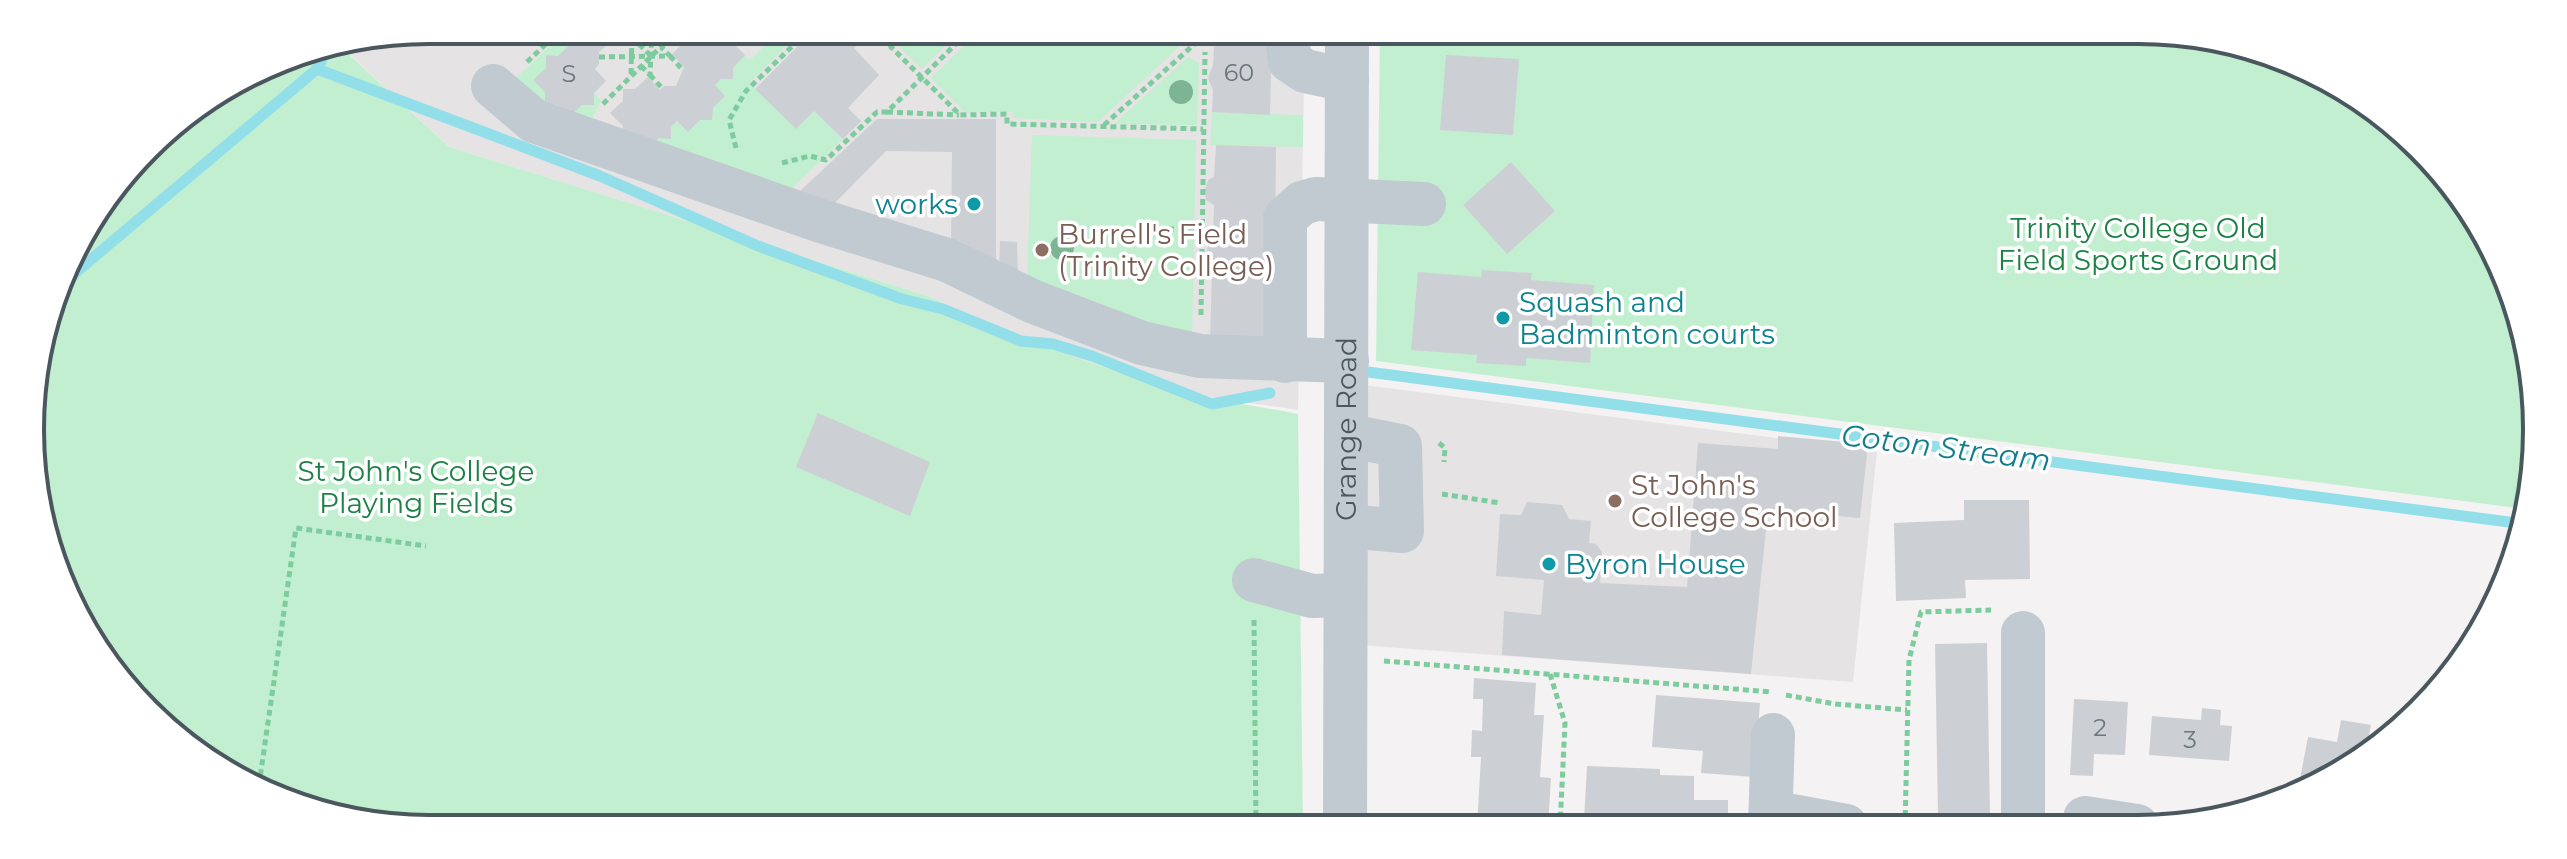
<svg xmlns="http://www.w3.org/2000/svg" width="2567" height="859" viewBox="0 0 2567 859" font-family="Montserrat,sans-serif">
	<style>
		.education { fill: #e5e3e4 }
		.green { fill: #c3efd1 }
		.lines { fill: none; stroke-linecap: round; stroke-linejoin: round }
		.stream { stroke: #92dfea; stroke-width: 11 }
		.building { fill: #ccd0d4 }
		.path { stroke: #7ccc9e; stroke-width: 5; stroke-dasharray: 6 4; stroke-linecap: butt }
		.minor { stroke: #c0cad0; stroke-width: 44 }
		.tree { fill: #7db493 }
		.culture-dot { fill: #0f9aa8; stroke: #fff; stroke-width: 3 }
		.education-dot { fill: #8d6e63; stroke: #fff; stroke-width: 3 }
		.labels { text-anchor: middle; stroke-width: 7; stroke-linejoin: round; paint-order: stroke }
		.number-label { font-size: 24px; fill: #6a757c }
		.culture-label { font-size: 28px; fill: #0d838f; stroke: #fff; text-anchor: start }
		.park-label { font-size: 28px; fill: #1b8145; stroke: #fff }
		.education-label { font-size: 28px; fill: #785e54; stroke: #fff; text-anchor: start }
		.street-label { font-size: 28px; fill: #4a575f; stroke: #fff }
		.water-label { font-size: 30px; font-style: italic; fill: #117d8c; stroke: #fff }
		.rim { fill: none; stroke: #4a575f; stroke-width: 4 }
	</style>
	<rect width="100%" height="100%" fill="#f4f2f2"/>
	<g class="education">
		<path d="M430 30H1305L1298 410 1197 395 1021 341 928 296 449 147 342 47Z"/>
		<path d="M1356 384 1877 451 1853 682 1360 645Z"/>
	</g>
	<g class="green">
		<path d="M556 30H585L558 56H546V68L533 80 594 93 601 100 586 132 510 84 556 40Z"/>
		<path d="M781 30H803L749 83 796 128 814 111 843 139 782 198 647 150 659 138H671V127L677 121 688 132 700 120 712 119 715 85 721 79H732L733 68 745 55 750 60Z"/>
		<path d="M915 30H961L922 69 899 47Z"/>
		<path d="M980 30H1178L1180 46 1098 122 1013 118 1012 112H965L931 78Z"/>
		<path d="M1380 30H2138L2240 44 2380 112 2483 229 2534 377 2525 509 1376 361Z"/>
		<path d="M341 47 449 147 928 296C1014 337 1103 370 1195 394 1228 403 1264 407 1298 414L1303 827 430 829 327 815 207 761 98 652 44 532 33 378 71 252 166 129 277 60Z"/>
		<path d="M1188 57 1199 63 1197 125 1114 124Z"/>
		<path d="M1212 112 1303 115V147L1210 145Z"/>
		<path d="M1032 135 1196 140 1192 337 1098 308 1027 278Z"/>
	</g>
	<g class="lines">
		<g class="stream">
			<path d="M317 69 600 176 758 246 902 299 943 309 1021 341 1053 344 1092 356 1212 404 1270 393"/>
			<path d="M62 284 317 69 327 50"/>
			<path d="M1368 372 2524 524"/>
		</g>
	</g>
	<g class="building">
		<path d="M585 30H615L618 34 599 52V64L595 69 606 81 594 93V105H582L569 117 557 105 545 104V92L533 80 546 68V55L558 56Z"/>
		<path d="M685 30 733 31V43L745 55 733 68V79H721L715 85 725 96 713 108 712 120H700L688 132 677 121 671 127V139L659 138 646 151 622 138 623 126 610 113 623 101V89H635L648 77 660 90 664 86H676L684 67 672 54 685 42Z"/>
		<path d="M814 30H872L854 48 879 75 848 108 861 121 843 139 814 111 796 129 755 89Z"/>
		<path d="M1215 30H1272L1270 115 1212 112 1213 90 1208 78 1213 65Z"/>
		<path d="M1446 55 1519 59 1513 135 1440 130Z"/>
		<path d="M877 119H996V272L951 242 952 152 886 151 822 216 799 192Z"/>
		<path d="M1216 145 1276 147 1274 342 1210 341 1212 271 1206 267 1205 257 1208 246 1213 244 1214 205 1206 200 1205 190 1208 180 1214 177Z"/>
		<path d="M1511 162 1555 211 1507 254 1463 205Z"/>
		<path d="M1000 241 1017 242 1018 273 999 272Z"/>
		<path d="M1482 270 1532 273 1531 280 1594 285 1590 363 1526 358V366L1476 363 1477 355 1411 350 1418 272 1481 277Z"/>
		<path d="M818 413 930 462 910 516 796 467Z"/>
		<path d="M1778 436 1868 444 1860 518 1768 510 1751 674 1502 655 1504 611 1541 615 1544 580 1496 576 1500 514 1521 515 1527 502 1562 505 1569 519 1591 521 1589 543 1596 544 1602 552 1600 583 1687 587 1698 443 1778 449Z"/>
		<path d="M1964 500H2029L2030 579 1965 580 1966 598 1896 601 1894 523 1964 520Z"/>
		<path d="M1987 643 1990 815H1938L1935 644Z"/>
		<path d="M1474 678 1536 683 1534 715H1544L1540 777 1551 778 1548 827H1477L1481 757H1471L1472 730 1482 731 1483 699H1473Z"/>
		<path d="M1656 695 1760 703 1754 777 1701 773 1703 751 1652 747Z"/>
		<path d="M2074 699 2128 702 2125 755 2094 754 2093 776 2070 775Z"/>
		<path d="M2202 708 2221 710 2220 725 2232 726 2229 761 2149 755 2152 716 2201 720Z"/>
		<path d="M2341 720 2371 725 2368 741 2380 744 2321 783 2300 779 2308 737 2337 742Z"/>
		<path d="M1587 766 1660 769V775L1694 776V800H1728V827H1658V823L1584 820Z"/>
	</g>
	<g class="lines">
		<g class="path">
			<path d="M625 30 650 55"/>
			<path d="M906 30 891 47 960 115 1007 114V124L1203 129"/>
			<path d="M460 31 461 30"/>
			<path d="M762 44 776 30"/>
			<path d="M670 56 682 69"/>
			<path d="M599 57 670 56 661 47"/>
			<path d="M527 62 550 40V30"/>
			<path d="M641 66 650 75 652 30"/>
			<path d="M631 74 632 37 670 38"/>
			<path d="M650 75 662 88"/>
			<path d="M603 104 678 30"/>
			<path d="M887 112 959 115"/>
			<path d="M1104 125 1198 41"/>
			<path d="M736 148 729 120 746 91 809 30"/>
			<path d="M782 163 810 156 826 160 877 112H887L970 30"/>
			<path d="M1168 229H1213"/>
			<path d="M1201 315 1205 52"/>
			<path d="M1439 443 1445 448 1444 462"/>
			<path d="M1442 494 1500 503"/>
			<path d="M1254 620 1256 827"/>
			<path d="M1384 661 1772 692"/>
			<path d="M1550 674 1565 723 1560 827"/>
			<path d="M1786 695 1835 704 1907 710"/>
			<path d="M259 785 296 528 426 546"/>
			<path d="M1905 826 1909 660 1921 612 1991 610"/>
		</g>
		<g class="minor">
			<path d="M1286 30 1290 61 1305 71 1347 80"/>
			<path d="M493 86 534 121 821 221 947 260 1034 302 1142 343 1200 356 1347 361"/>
			<path d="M1285 361V218L1302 203 1316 199 1424 204"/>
			<path d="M1346 526 1402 531 1400 446 1346 435"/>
			<path d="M1254 580 1312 596 1345 595"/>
			<path d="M1771 812 1846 826"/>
			<path d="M2085 818 2137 826"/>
			<path d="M1770 826 1773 735"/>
			<path d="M2023 826V633"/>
			<path id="s1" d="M1345 827 1347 30"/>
		</g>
	</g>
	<g class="tree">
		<circle cx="1181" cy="92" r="12"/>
		<circle cx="1062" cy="248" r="12"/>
	</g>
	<g class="culture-dot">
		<circle cx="974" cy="204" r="8"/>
		<circle cx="1503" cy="318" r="8"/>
		<circle cx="1549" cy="564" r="8"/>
	</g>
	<g class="education-dot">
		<circle cx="1042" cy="250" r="8"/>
		<circle cx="1615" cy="501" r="8"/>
	</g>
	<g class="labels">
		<g class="number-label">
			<text x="1239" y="81">60</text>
			<text x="569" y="82">S</text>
			<text x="2100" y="736">2</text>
			<text x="2190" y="748">3</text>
		</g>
		<g class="culture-label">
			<text x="958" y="214" text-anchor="end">works</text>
			<text x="1519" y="312">Squash and<tspan x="1519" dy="32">Badminton courts</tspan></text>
			<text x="1565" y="574">Byron House</text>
		</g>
		<g class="park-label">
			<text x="2138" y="238">Trinity College Old<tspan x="2138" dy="32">Field Sports Ground</tspan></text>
			<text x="416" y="481">St John's College<tspan x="416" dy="32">Playing Fields</tspan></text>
		</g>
		<g class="education-label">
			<text x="1058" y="244">Burrell's Field<tspan x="1058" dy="32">(Trinity College)</tspan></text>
			<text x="1631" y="495">St John's<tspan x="1631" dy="32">College School</tspan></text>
		</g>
		<g class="street-label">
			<text dy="10" stroke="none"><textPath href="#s1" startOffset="398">Grange Road</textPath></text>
		</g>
		<g class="water-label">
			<text transform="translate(1946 448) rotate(7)" y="10">Coton Stream</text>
		</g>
	</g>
	<path d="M0 0H2567V859H0ZM429 44H2138A385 385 0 0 1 2523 429V430A385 385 0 0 1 2138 815H429A385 385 0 0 1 44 430V429A385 385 0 0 1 429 44Z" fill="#fff" fill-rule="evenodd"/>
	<path class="rim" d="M429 44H2138A385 385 0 0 1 2523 429V430A385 385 0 0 1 2138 815H429A385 385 0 0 1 44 430V429A385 385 0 0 1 429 44Z"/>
</svg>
